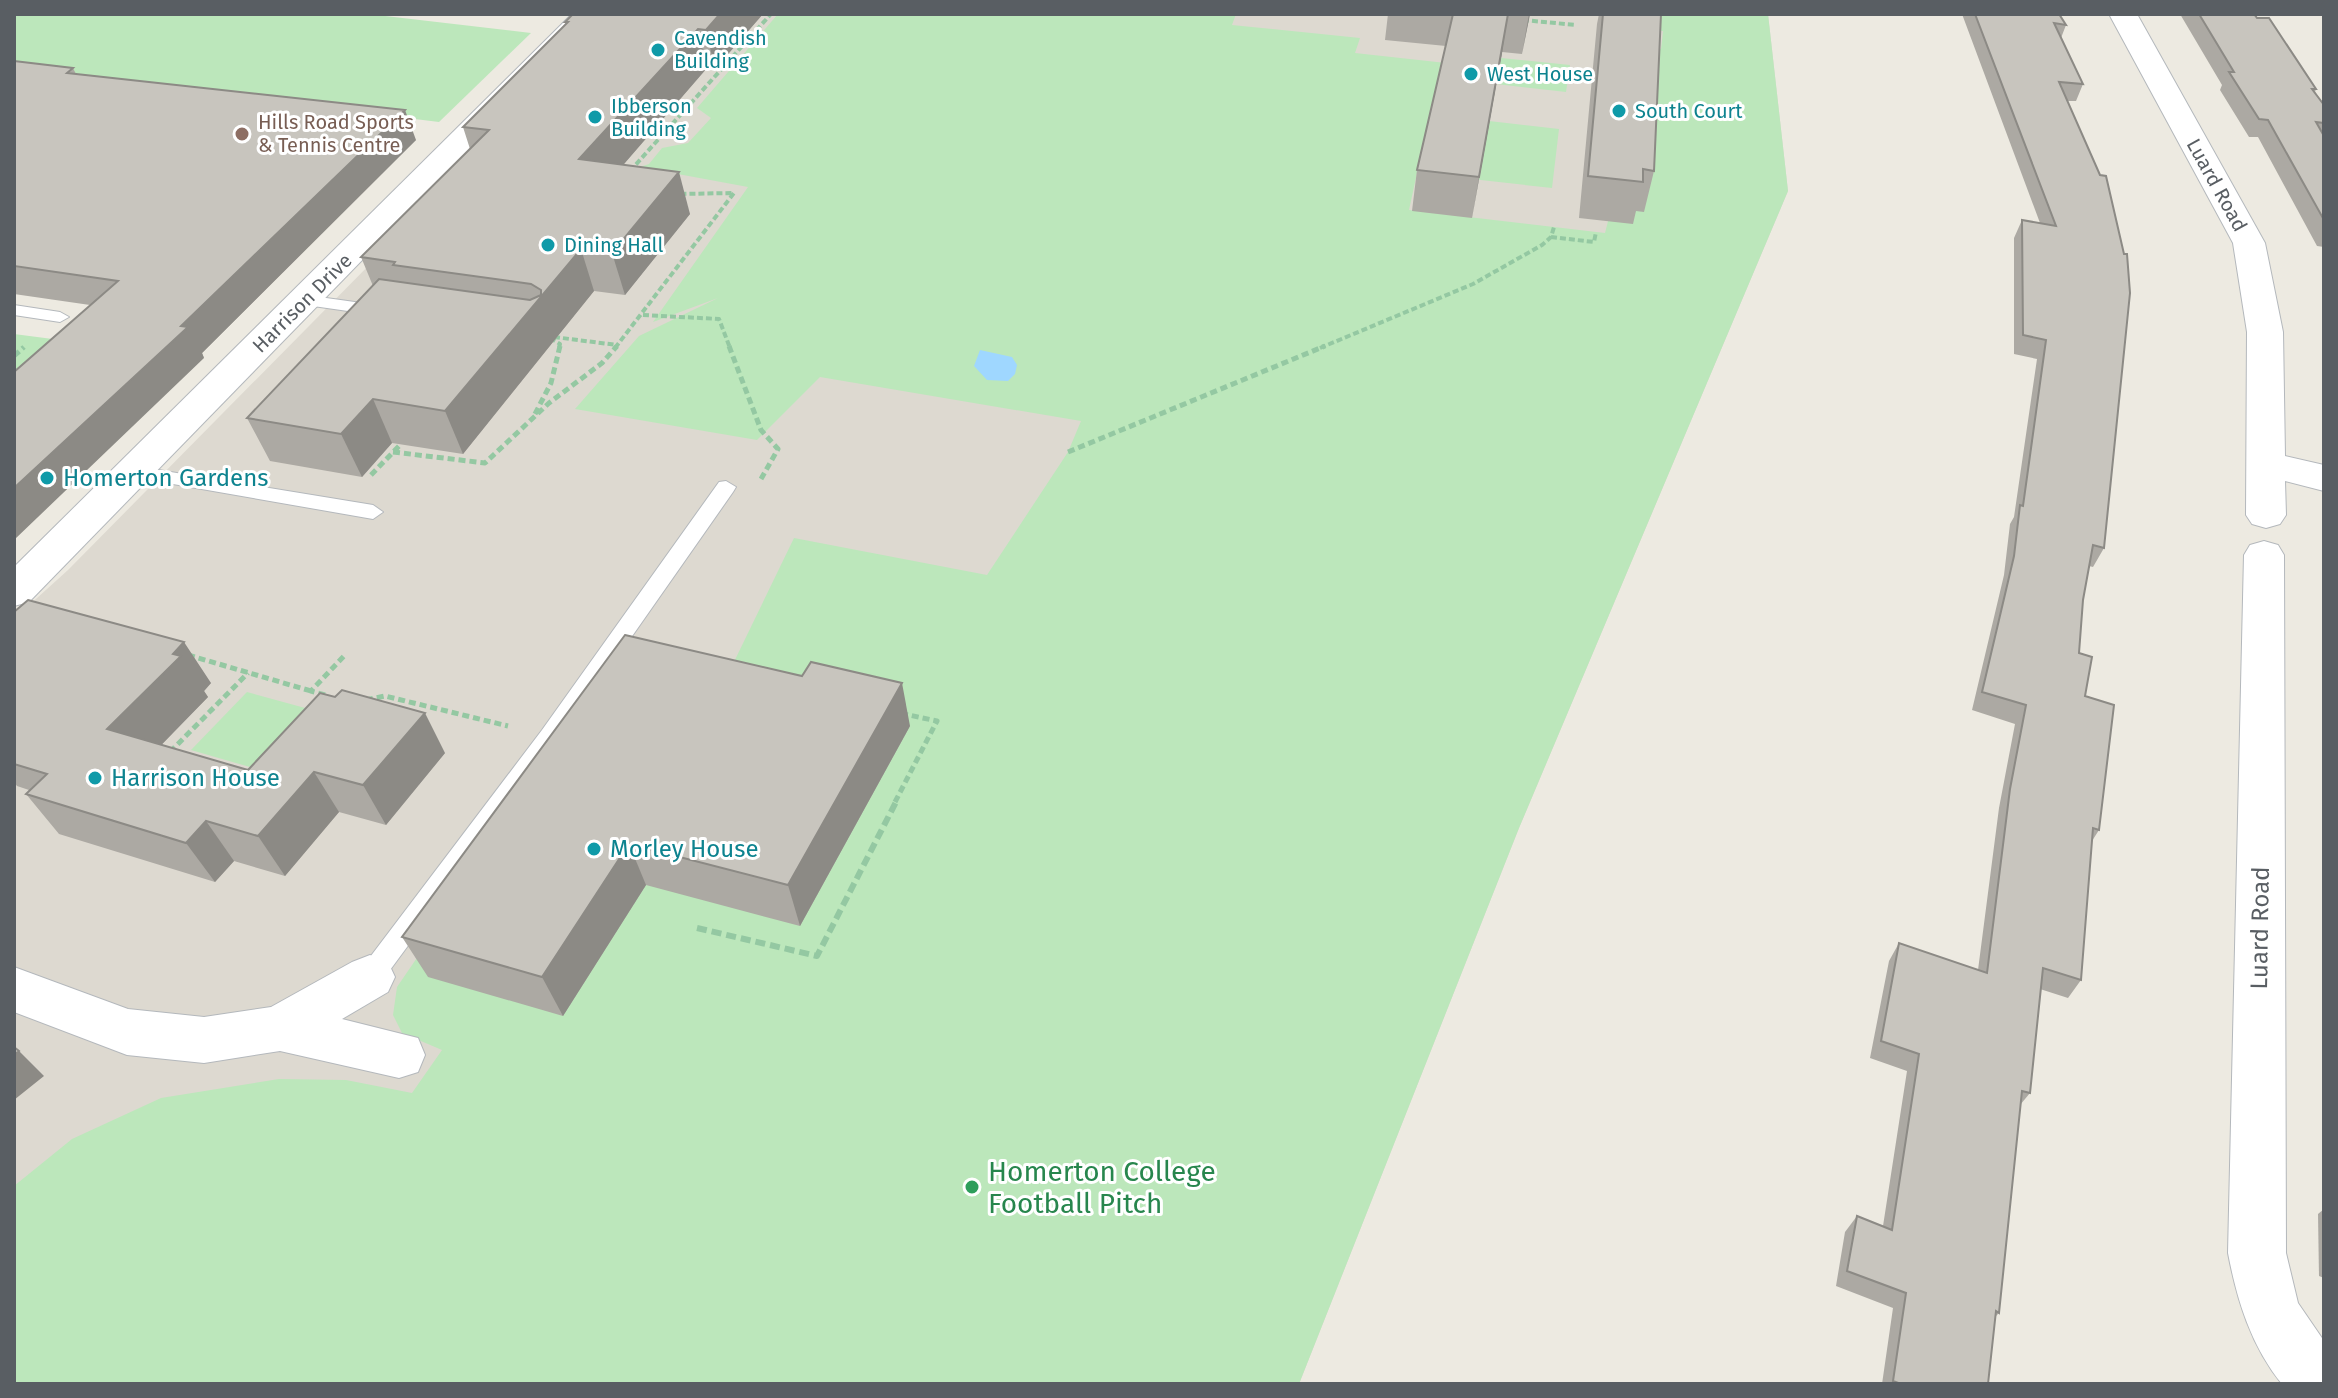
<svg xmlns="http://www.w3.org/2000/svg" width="2338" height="1398" viewBox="0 0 2338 1398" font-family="'Fira Sans',sans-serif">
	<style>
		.education { fill: #ddd9d0 }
		.green { fill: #bce7bb }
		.water { fill: #9fd7ff }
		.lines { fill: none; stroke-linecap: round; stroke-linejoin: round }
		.service-casing { stroke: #b4b8bc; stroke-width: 2 }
		.minor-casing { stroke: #b4b8bc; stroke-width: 2 }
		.path-far2 { stroke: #94c8a2; stroke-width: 4; stroke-dasharray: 6 3; stroke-linecap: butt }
		.path-far1 { stroke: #94c8a2; stroke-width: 5; stroke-dasharray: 7 4; stroke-linecap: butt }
		.path { stroke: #94c8a2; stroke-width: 6; stroke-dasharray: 10 5; stroke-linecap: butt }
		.service { fill: #fff; fill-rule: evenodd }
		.minor { fill: #fff; fill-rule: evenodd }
		.wall { fill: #aca9a3 }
		.shaded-wall { fill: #8c8a85 }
		.building { fill: #c8c5be; stroke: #8c8a85; stroke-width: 2 }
		.culture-dot { fill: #0f9aa8; stroke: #fff; stroke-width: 3 }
		.education-dot { fill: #8d6e63; stroke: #fff; stroke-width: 3 }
		.leisure-dot { fill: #2e9e5b; stroke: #fff; stroke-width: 3 }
		.labels { text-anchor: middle; stroke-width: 6; stroke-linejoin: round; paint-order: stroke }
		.far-culture-label { font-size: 20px; fill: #0d838f; stroke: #fff; text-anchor: start }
		.far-education-label { font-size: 20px; fill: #785e54; stroke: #fff; text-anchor: start }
		.far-street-label { font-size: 20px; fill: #595e63; stroke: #fff }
		.culture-label { font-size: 24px; fill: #0d838f; stroke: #fff; text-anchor: start }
		.street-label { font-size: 24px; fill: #595e63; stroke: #fff }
		.near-leisure-label { font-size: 28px; fill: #27864d; stroke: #fff; text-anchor: start }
	</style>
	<rect width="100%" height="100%" fill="#edeae1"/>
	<path class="education" d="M617 14H1768L1788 191 1519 828 1299 1384H14V625L26 608 68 570Z"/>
	<g class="green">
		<path d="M14 14H368L531 33 439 122 14 69Z"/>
		<path d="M778 14H1236L1232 25 1360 38 1355 53 1446 63 1489 121 1559 129 1552 188 1417 173 1409 210 1605 233 1652 48 1661 49 1663 31 1651 30 1650 14H1768L1788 191 1519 828 1299 1384H14V1186L72 1139 161 1098 279 1079 346 1080 412 1093 442 1050 402 1033 393 1015 397 987 630 647 731 668 794 538 987 575 1068 452 1081 421 820 377 757 440 575 409 639 336 718 298 653 322 748 187 640 167 649 164 662 148 688 143 711 118 697 108Z"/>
		<path d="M1501 58 1570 65 1566 92 1496 84Z"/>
		<path d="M14 334 91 344 14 410Z"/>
		<path d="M247 692 327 714 274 774 191 750Z"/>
	</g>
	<path class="water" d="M980 350 1012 357 1017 365 1015 374 1008 381 987 380 974 366Z"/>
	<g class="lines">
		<defs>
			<g id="service">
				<path d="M305 295 383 306 392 311 383 316 299 304 296 300 299 296Z"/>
				<path d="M14 305 60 312 69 317 60 322 14 315Z"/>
				<path d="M134 466 373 505 383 512 373 519 127 476 124 472Z"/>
				<path d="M726 481 736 487 733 492 558 742 379 985 370 988 361 985 357 977 361 969 542 730 719 482Z"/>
			</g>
			<g id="minor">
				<path d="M572 14H602L29 602 14 606V567Z"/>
				<path d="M2109 14H2137L2265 243 2283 332 2285 456 2324 465V491L2285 481 2286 515 2280 524 2266 528 2252 524 2246 515 2247 332 2233 243Z"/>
				<path d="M2264 541 2278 545 2284 555 2286 1253 2298 1303 2324 1341V1384H2282C2251 1346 2237 1300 2228 1253L2244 555 2250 545Z"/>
				<path d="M370 955 388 962 395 977 388 992 342 1019 418 1038 425 1055 418 1072 399 1078 280 1051 204 1063 127 1055 14 1012V967L128 1009 204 1017 271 1007 352 962Z"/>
			</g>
		</defs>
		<use href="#service" class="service-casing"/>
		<use href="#minor" class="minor-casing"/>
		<g class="path-far2">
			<path d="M1523 20 1576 25"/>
			<path d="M630 171 771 14"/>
			<path d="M1551 237 1594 242 1596 232"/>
			<path d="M643 315 719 319 730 348"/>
			<path d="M554 337 617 345"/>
			<path d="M550 338 560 344 559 348"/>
			<path d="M615 348 734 193 678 194"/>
			<path d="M1320 348 1473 284 1542 245 1551 237 1554 227"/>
		</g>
		<g class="path-far1">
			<path d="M729 346 761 430 778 449 761 479"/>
			<path d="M14 356 24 347"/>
			<path d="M535 414 551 383 560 346"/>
			<path d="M393 452 485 463 549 403 602 363 617 346"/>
			<path d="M1068 452 1325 346"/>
			<path d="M371 475 401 444"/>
			<path d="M188 655 311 691"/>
			<path d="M325 695 311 691 344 656"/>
			<path d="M366 700 385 696 508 726"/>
			<path d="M170 752 248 673"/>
			<path d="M895 802 937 721 904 714"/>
		</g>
		<path class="path" d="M697 928 817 956 897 800"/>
		<use href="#service" class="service"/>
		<use href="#minor" class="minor"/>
	</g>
	<g class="wall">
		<path d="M573 14H763L715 69 707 68 623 165 690 214 625 295 594 291 463 454 392 443 362 477 270 461 247 418 373 286 361 257 470 149 463 127 566 25 565 22Z"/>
		<path d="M1388 14H1530L1522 54 1502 52 1472 218 1412 211 1417 170 1446 46 1385 40Z"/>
		<path d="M1599 14H1661L1654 171 1644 212 1636 211 1633 224 1579 218 1597 24Z"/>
		<path d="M1962 14H2059L2066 25 2061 38 2083 84 2076 101H2067L2104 548 2093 567 2089 566 2083 600 2079 653 2085 696 2099 830 2092 841 2081 980 2068 998 2040 989 2030 1093 2020 1105 1999 1313 1995 1317 1988 1384H1882L1893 1308 1836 1286 1845 1232 1857 1216 1883 1226 1907 1071 1870 1058 1889 961 1899 943 1978 970 1999 808 2015 724 1972 710 2004 575 2010 524 2014 517 2037 359 2014 354V238L2022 220 2040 223Z"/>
		<path d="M2180 14H2254L2316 89 2315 92 2324 105V247L2317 246 2258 137H2249L2220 90 2222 85Z"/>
		<path d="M14 61 73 68 76 74 416 140 202 353 204 358 90 305 14 294Z"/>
		<path d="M14 612 211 683 204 691 208 697 161 745 248 770 445 753 386 825 339 812 285 876 234 861 215 882 59 834 26 794 29 790 17 786 14 782Z"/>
		<path d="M910 726 800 926 646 885 563 1016 428 977 402 937Z"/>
		<path d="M2324 1209V1278L2319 1276 2318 1214Z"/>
	</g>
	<g class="shaded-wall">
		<path d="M720 14H763L715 69 706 30Z"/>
		<path d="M1508 14 1502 52 1472 218 1479 177Z"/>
		<path d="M1529 14H1530L1522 54Z"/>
		<path d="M698 29 707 68 592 201 579 159Z"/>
		<path d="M405 110 416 140 202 353 204 358 14 540V488Z"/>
		<path d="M679 172 690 214 625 295 612 253Z"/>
		<path d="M581 249 594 291 463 454 445 411Z"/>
		<path d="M373 399 392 443 362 477 341 434Z"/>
		<path d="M184 642 211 683 204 691 208 697 137 770 107 729 173 654Z"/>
		<path d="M902 683 910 726 800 926 788 885Z"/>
		<path d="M425 713 445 753 386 825 363 785Z"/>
		<path d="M314 772 339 812 285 876 258 836Z"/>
		<path d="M206 821 234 861 215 882 186 843Z"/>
		<path d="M629 844 646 885 563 1016 542 977Z"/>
		<path d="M19 1051 44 1076 14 1100V1055Z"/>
	</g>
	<g class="building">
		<path d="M573 14H720L706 30 698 29 579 159 679 172 612 253 581 249 445 411 373 399 341 434 247 418 379 279 530 300 541 295V290L531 284 393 265 395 262 361 257 489 130 463 127 568 22H565Z"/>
		<path d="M1453 14H1508L1479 177 1417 170Z"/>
		<path d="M1603 14H1661L1654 171 1643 169V182L1588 176Z"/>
		<path d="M1975 14H2059L2066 25 2054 23 2083 84 2059 82 2100 175 2106 176 2124 254H2127L2130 293 2104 548 2093 545 2083 600 2079 653 2092 657 2085 696 2114 705 2099 830 2093 828 2081 980 2043 968 2030 1093 2022 1091 1999 1313 1996 1311 1988 1384H1901L1893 1381 1906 1293 1847 1271 1857 1216 1892 1230 1919 1054 1881 1041 1899 943 1987 973 2010 789 2026 705 1982 692 2014 556 2020 505 2023 506 2046 340 2023 335 2022 220 2056 226Z"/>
		<path d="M2199 14H2254L2257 18H2269L2316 89H2312L2324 105V123L2316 122 2324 136V220L2268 120 2259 119 2229 72H2234Z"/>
		<path d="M14 61 73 68 67 73 405 110 181 326 188 327 14 488V372L118 281 14 266Z"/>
		<path d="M28 600 184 642 173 654 181 656 107 729 248 770 320 693 335 697 342 690 425 713 363 785 314 772 258 836 206 821 186 843 26 794 47 774 14 764V612Z"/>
		<path d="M625 635 802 676 811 662 902 683 788 885 629 844 542 977 402 937Z"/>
		<path d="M14 1047 19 1051 14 1055Z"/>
	</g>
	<g class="culture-dot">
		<circle cx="658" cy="50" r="8"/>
		<circle cx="1471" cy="74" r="8"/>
		<circle cx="1619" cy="111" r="8"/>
		<circle cx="595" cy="117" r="8"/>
		<circle cx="548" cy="245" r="8"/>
		<circle cx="47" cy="478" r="8"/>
		<circle cx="95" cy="778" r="8"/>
		<circle cx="594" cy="849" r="8"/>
	</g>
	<circle class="education-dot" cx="242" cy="134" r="8"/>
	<circle class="leisure-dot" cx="972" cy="1187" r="8"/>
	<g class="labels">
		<g class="far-culture-label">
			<text x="674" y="45">Cavendish<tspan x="674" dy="23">Building</tspan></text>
			<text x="1487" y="81">West House</text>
			<text x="611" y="113">Ibberson<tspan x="611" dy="23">Building</tspan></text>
			<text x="1635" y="118">South Court</text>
			<text x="564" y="252">Dining Hall</text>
		</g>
		<g class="far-education-label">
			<text x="258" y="129">Hills Road Sports<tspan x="258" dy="23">&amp; Tennis Centre</tspan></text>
		</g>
		<g class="far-street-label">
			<text transform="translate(2217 185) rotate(61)" y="7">Luard Road</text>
			<text transform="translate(302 303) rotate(-45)" y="7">Harrison Drive</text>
		</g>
		<g class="culture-label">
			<text x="63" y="486">Homerton Gardens</text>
			<text x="111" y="786">Harrison House</text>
			<text x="610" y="857">Morley House</text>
		</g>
		<g class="street-label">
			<text transform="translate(2260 928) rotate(-89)" y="8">Luard Road</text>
		</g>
		<g class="near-leisure-label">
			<text x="988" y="1181">Homerton College<tspan x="988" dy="32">Football Pitch</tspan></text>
		</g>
	</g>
	<rect width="2338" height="1398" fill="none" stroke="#595e63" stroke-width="32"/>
</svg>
